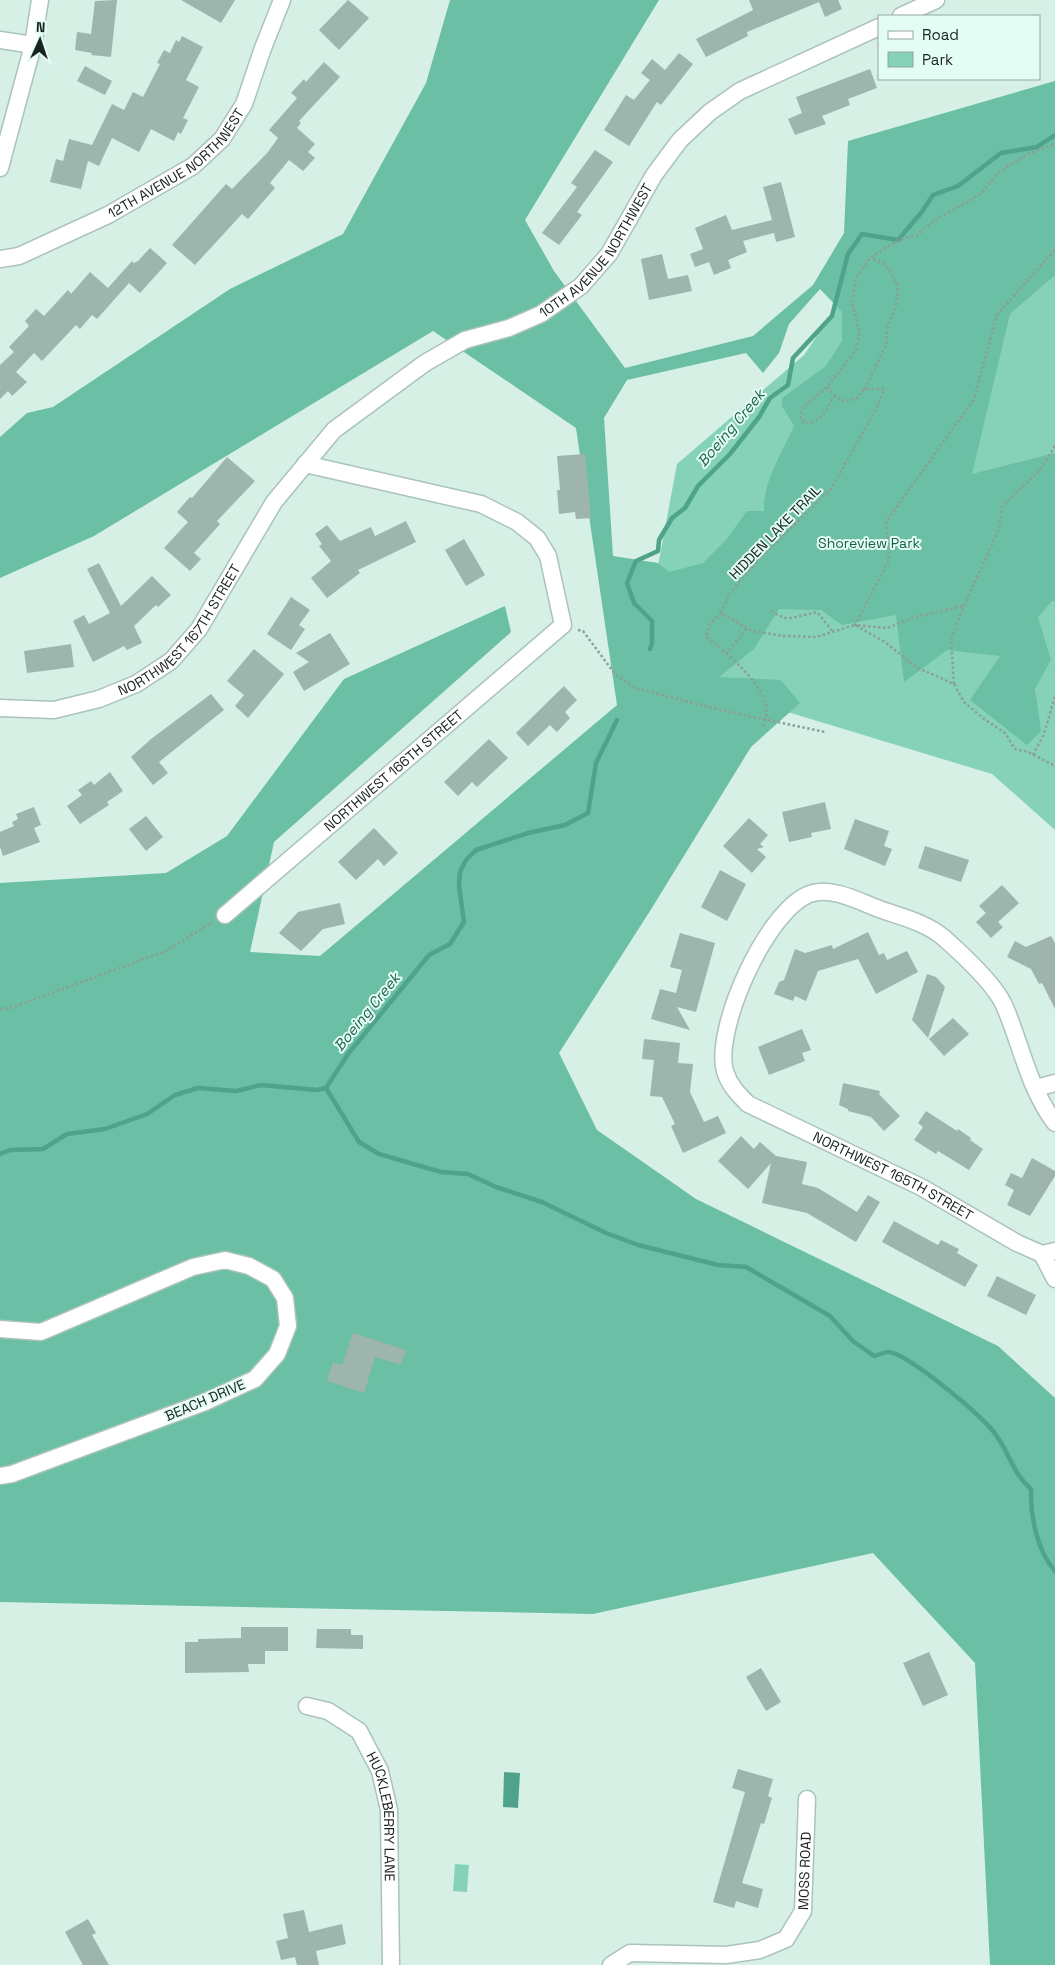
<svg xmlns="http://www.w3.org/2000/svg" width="1055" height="1965" viewBox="0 0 1055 1965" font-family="'Space Grotesk',sans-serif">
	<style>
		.green { fill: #86d2b9 }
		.forest { fill: #6abfa5; fill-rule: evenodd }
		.water { fill: #4ea38a }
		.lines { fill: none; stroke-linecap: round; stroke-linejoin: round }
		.stream { stroke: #4ea38a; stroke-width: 4.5 }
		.building { fill: #9db5ad }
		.minor-casing { stroke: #abc3bb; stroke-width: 19 }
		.path { stroke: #8b9e97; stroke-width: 2.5; stroke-dasharray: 2.5 2.5; stroke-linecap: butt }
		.minor { stroke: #fff; stroke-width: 16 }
		.labels { text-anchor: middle; stroke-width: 4; stroke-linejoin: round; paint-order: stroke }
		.street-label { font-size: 14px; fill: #1a2320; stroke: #e4fdf4 }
		.park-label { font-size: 14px; fill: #185c4a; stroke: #e4fdf4 }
		.water-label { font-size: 15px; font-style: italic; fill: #206250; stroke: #e4fdf4 }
	</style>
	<rect width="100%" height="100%" fill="#d6f0e6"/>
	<g class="green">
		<path d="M1055 145V830L992 774 639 667 677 464 804 355 917 188Z"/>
		<path d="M455 1864 469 1865 467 1892 453 1891Z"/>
	</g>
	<path class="forest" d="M450 0H659L525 220 554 271 625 368 753 336 813 285 844 233 848 141 1055 81V275L1010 314 972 474 1055 453V602L1052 601 1038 617 1051 660 1035 689 1041 731 1027 745 970 700 1000 656 947 650 904 682 896 615 842 625 821 610 779 609 754 649 719 677 781 680 800 703 751 747 650 911 559 1053 597 1130 696 1199 998 1346 1055 1398V1965H990L975 1663 873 1553 593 1614 0 1602V883L166 873 227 836 344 679 505 606 511 632 274 842 250 952 320 956 617 705 576 428 433 331 94 536 0 578V437L27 413 53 407 230 289 343 234 426 83ZM820 289 842 312V341L826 366 782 398V406L794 426C782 453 763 481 764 511H747L726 540 703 563 669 572 658 563 613 556 604 418 627 380 746 353 763 373 779 353 789 324Z"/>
	<path class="water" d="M504 1772 520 1773 518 1808 503 1807Z"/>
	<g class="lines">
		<g class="stream">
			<path d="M650 649 652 643V621L634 603 627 583 636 561 658 551 659 540 672 518 685 508 698 486 730 454 759 417 770 398 788 385 793 358 832 316 848 254 862 234 898 240 921 213 933 195 958 186 1001 153 1037 147 1055 135"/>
			<path d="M326 1088 359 1142 379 1154 441 1172 468 1174 496 1187 542 1202 606 1233 638 1245 718 1265 746 1267 830 1316 853 1341 874 1356C878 1355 885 1352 889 1352 910 1355 979 1414 993 1431 1009 1450 1011 1472 1031 1489 1030 1515 1037 1551 1055 1571"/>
			<path d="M0 1154 10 1150 43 1149 67 1134 105 1129 147 1114 175 1095 198 1088 236 1091 261 1085 317 1090 326 1088 348 1054 429 955 450 944 464 922 459 886 460 872 466 860 476 850 528 833 565 825 588 813 596 763 617 720"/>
		</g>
	</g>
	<g class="building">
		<path d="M117 0 111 57 91 55 92 53 75 50 77 32 91 34 95 1Z"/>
		<path d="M181 0H235L221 23Z"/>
		<path d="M348 0 369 18 339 50 319 30Z"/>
		<path d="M749 0H838L842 9 825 17 819 2 747 32 748 36 706 57 696 39 753 10Z"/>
		<path d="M182 36 203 47 186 80 199 87 183 118 188 120 181 134 178 132 174 141 151 129 139 152 112 138 99 166 88 161 81 189 50 182 56 159 63 161 69 139 92 145 112 104 124 110 133 92 143 97 160 64 157 63 164 50 170 53 176 40 179 42Z"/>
		<path d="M679 53 693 64 661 105 657 102 629 146 604 130 626 95 634 100 650 80 641 73 652 59 665 70Z"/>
		<path d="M324 62 340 77 299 121 301 123 297 128 315 144 308 152 315 158 303 171 289 160 270 183 275 188 248 219 242 214 195 265 172 245 226 184 232 189 268 152 278 138 269 130 297 98 291 93 304 79 306 82Z"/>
		<path d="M85 66 112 81 105 95 77 81Z"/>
		<path d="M870 69 877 88 848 99 850 105 822 116 826 124 795 135 788 119 802 113 796 97Z"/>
		<path d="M595 150 613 162 577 212 582 215 559 245 542 233 577 187 571 183Z"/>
		<path d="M781 182 795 237 776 242 774 233 743 241 747 252 728 260 731 268 714 275 709 262 695 267 690 254 703 249 695 228 726 215 732 230 772 220 763 187Z"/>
		<path d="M150 248 167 263 140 293 129 283 97 319 92 315 80 329 76 325 42 361 34 353 16 372 27 382 12 396 8 391 0 399V365L14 352 9 347 29 326 25 321 36 309 44 316 68 290 71 294 90 272 108 288 132 261 134 263 138 261Z"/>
		<path d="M662 254 668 279 688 275 692 291 649 300 641 259Z"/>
		<path d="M585 454 591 518 576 519 575 512 559 514 557 490H560L557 456Z"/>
		<path d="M227 457 255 481 217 521 220 524 194 553 201 559 190 571 164 548 188 522 177 512 190 497 192 498Z"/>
		<path d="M406 521 416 542 358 570 360 573 327 598 311 578 331 561 319 546 322 544 315 534 327 525 340 541 371 527 375 536Z"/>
		<path d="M464 539 485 575 466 586 445 550Z"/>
		<path d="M99 563 121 606 152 576 171 595 158 607 156 605 134 626 142 643 127 650 124 646 93 662 73 621 84 615 89 624 110 613 87 569Z"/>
		<path d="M291 597 310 610 299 625 305 629 291 650 267 634Z"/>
		<path d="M330 633 350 664 304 691 293 672 309 662 296 653Z"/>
		<path d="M71 644 74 667 27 673 24 651Z"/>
		<path d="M254 649 284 674 248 718 235 706 244 695 227 681Z"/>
		<path d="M564 686 577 700 565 712 570 718 557 732 550 725 528 746 516 733Z"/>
		<path d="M211 694 224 710 159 762 168 773 153 785 131 757 151 739Z"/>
		<path d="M489 739 508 758 477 787 472 782 458 796 444 782Z"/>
		<path d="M110 772 123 791 107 802 109 805 80 824 67 806 82 795 78 790 91 781 94 785Z"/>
		<path d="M825 802 831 829 811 833 812 837 789 842 782 812Z"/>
		<path d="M34 807 41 825 34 828 40 842 3 856 0 847V832L14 826 12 822 18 819 16 814Z"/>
		<path d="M146 816 163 837 146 851 129 829Z"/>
		<path d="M749 818 768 835 760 844 764 847 757 849 766 857 752 873 723 846Z"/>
		<path d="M855 819 889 831 884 846 892 849 885 866 844 849Z"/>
		<path d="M374 828 398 853 384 866 378 859 356 880 338 862Z"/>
		<path d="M925 846 969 860 961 882 918 868Z"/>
		<path d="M720 870 746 884 727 921 701 907Z"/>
		<path d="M1002 885 1019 903 998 922 1003 927 991 938 976 922 986 913 979 906Z"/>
		<path d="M340 903 345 924 323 929 301 951 279 933 298 912Z"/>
		<path d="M868 932 879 955 884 953 887 960 907 951 918 972 876 994 858 959 818 971 806 1001 795 996 793 1001 774 994 779 982 784 980 795 949 805 953 832 945 833 949Z"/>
		<path d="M680 933 715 943 696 1012 677 1007 690 1030 651 1019 660 989 676 993 682 970 670 967Z"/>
		<path d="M1051 936 1055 943V1009L1042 983 1039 984 1031 969 1007 957 1015 941 1026 947Z"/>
		<path d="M927 974 936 977 945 987 928 1038 912 1020Z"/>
		<path d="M953 1018 969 1034 944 1056 929 1039Z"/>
		<path d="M802 1029 811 1050 802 1053 805 1061 769 1075 758 1047Z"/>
		<path d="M644 1039 680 1043 678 1063 693 1064 690 1092 704 1122 718 1116 726 1133 683 1153 671 1126 675 1124 662 1097 650 1096 654 1060 642 1059Z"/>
		<path d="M843 1083 880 1091 879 1094 900 1116 884 1131 871 1117 848 1111V1109L839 1105Z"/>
		<path d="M926 1111 957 1131 958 1129 971 1138 970 1140 983 1149 969 1170 938 1151 936 1154 914 1140 923 1127 918 1123Z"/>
		<path d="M741 1136 754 1149 760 1142 776 1156 807 1162 802 1184 818 1188 857 1212 868 1195 880 1202 856 1242 807 1213 762 1203 771 1163 748 1189 718 1161Z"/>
		<path d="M1032 1158 1055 1171V1176L1030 1216 1007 1205 1014 1190 1005 1185 1011 1173 1022 1178Z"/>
		<path d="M894 1221 938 1245 941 1240 959 1249 957 1253 978 1265 965 1287 882 1242Z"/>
		<path d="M997 1276 1036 1295 1026 1315 987 1296Z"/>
		<path d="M353 1333 406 1350 401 1365 375 1357 364 1393 327 1381 333 1362 342 1365Z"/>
		<path d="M241 1627H288V1651H265V1664H248L249 1672 185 1673V1642H198V1639L241 1638Z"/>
		<path d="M317 1629H351V1635H363V1649L316 1648Z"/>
		<path d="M929 1652 948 1695 923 1706 903 1663Z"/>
		<path d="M761 1668 781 1702 766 1711 746 1677Z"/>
		<path d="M738 1769 773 1779 768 1796 772 1798 764 1824 761 1823 742 1883 763 1889 758 1908 736 1901 734 1908 713 1902 745 1792 732 1788Z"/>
		<path d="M304 1910 309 1932 342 1924 346 1944 316 1951 319 1965H297L295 1957 281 1960 276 1941 288 1938 283 1914Z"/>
		<path d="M88 1919 96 1933 92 1935 109 1965H83L65 1932Z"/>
	</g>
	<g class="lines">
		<defs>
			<g id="minor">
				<path d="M901 16 936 0"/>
				<path d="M0 40 33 45"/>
				<path d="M0 168 33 45 40 0"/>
				<path id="s1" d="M0 259 19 256 108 215 193 166 222 139 244 104 263 48 282 0"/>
				<path id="s2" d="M0 708 54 710 99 699 136 684 171 661 199 629 274 502 334 430 425 363 465 340 509 328 541 314 581 286 609 254 654 175 680 140 710 112 740 91 879 27"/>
				<path id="s3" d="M225 915 563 625 548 556 537 538 517 522 481 504 305 464"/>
				<path d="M1036 1088 1055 1083"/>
				<path id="s4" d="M1055 1123C1029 1089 1021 1044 1004 1005 994 983 962 954 944 938 927 923 902 917 882 910 862 903 834 887 813 893 769 904 713 1029 725 1071 729 1085 738 1094 748 1104L921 1187 1017 1243 1042 1254 1055 1251"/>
				<path d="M1042 1254 1055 1279"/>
				<path d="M0 1329 41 1332 193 1267 225 1260 249 1266 273 1279 285 1298 288 1326 277 1354 255 1379 205 1402 12 1474 0 1476"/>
				<path id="s5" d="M307 1706 328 1711 359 1731 380 1771 389 1810 391 1965"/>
				<path id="s6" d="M611 1965 630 1953 726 1955 760 1950 786 1939 803 1911 807 1799"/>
			</g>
		</defs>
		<use href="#minor" class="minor-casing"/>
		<g class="path">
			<path d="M1055 250 997 315 974 399 886 522 889 560 855 625 887 628 915 617 964 606 999 529 1002 507 1040 470 1055 446"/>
			<path d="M827 387 841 401 856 399 865 389H884L876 409 831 489 758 560 730 593 721 613 752 631 784 636 816 637 855 625 885 642 916 667 954 684 964 702 984 719 1005 733 1015 749 1028 752 1055 766"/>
			<path d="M865 389 886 345 887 328 896 305 898 287 891 272 884 264 871 258"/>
			<path d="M835 395C827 407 821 425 804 423L800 416 803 407 827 387 856 350 860 334 852 303 856 278 870 258 898 240 917 235 936 219 966 203 983 192 997 173 1030 153 1055 144"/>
			<path d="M771 611 784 618H792L817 612 833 632"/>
			<path d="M721 613 710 624 706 636C727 655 783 695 762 727"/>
			<path d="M578 630 583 631 615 674 635 688 725 711 825 732"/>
			<path d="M726 654 747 628"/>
			<path d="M954 684 951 640 964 606"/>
			<path d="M1033 755 1044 734 1055 696"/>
			<path d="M0 1009 11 1008 166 951 213 922"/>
		</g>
		<use href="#minor" class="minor"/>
	</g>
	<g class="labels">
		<g class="street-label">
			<text dy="5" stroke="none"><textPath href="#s1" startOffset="204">12TH AVENUE NORTHWEST</textPath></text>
			<text dy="5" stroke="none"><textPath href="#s2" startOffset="791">10TH AVENUE NORTHWEST</textPath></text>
			<text transform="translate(775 532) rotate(-46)" y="5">HIDDEN LAKE TRAIL</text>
			<text dy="5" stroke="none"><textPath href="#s2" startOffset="210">NORTHWEST 167TH STREET</textPath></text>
			<text dy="5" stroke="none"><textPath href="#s3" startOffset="222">NORTHWEST 166TH STREET</textPath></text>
			<text dy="5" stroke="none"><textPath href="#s4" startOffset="771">NORTHWEST 165TH STREET</textPath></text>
			<text transform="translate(205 1400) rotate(-23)" y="5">BEACH DRIVE</text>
			<text dy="5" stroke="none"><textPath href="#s5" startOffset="149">HUCKLEBERRY LANE</textPath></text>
			<text dy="5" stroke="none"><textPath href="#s6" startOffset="254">MOSS ROAD</textPath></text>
		</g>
		<g class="park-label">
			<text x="869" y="548">Shoreview Park</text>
		</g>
		<g class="water-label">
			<text transform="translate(731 428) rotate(-50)" y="5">Boeing Creek</text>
			<text transform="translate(367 1012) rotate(-51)" y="5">Boeing Creek</text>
		</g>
	</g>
	<rect x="878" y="15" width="162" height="65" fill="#e4fdf4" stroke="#93a69f"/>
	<rect x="888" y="31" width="25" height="8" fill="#ffffff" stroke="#93a69f"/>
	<text x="922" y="40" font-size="15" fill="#1a2320">Road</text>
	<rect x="888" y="52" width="25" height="15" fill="#86d2b9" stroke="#93a69f"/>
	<text x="922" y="65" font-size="15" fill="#1a2320">Park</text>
	<g transform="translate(40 40) rotate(3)" stroke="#e4fdf4" stroke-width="4" paint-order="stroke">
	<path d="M0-4L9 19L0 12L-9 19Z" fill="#1a2320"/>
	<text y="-8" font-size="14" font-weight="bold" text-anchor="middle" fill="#1a2320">N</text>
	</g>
</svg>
